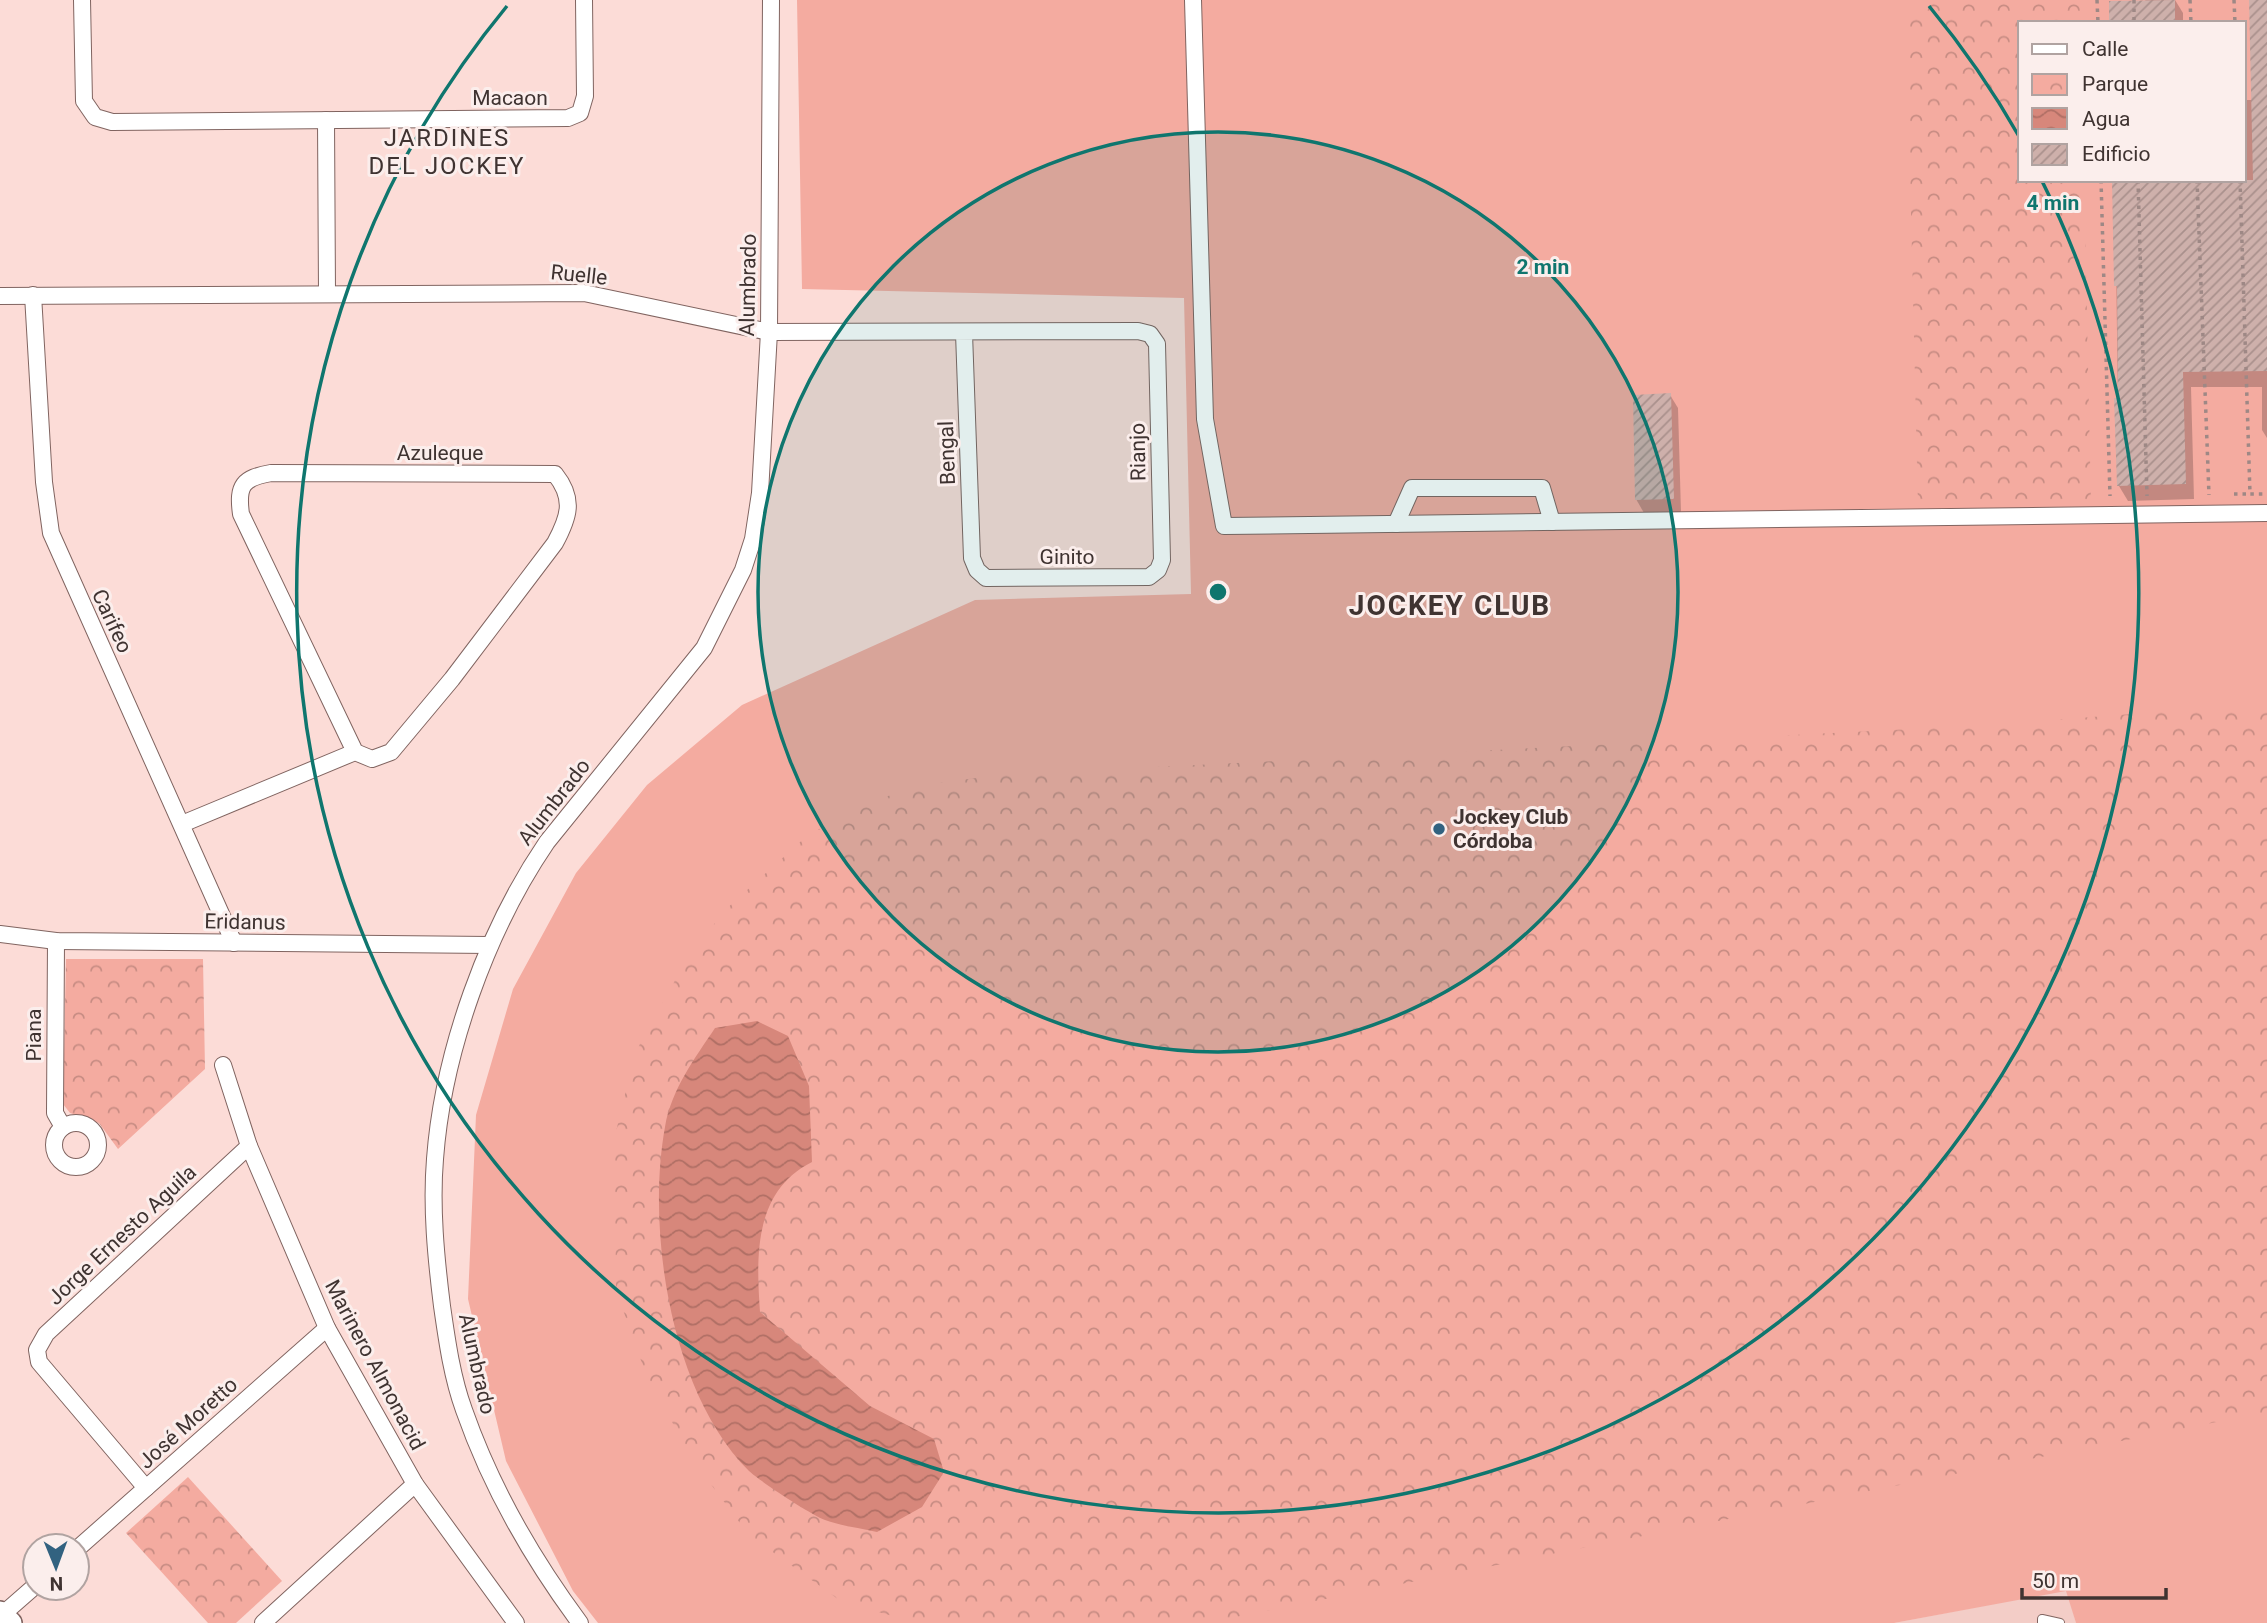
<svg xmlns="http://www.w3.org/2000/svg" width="2267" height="1623" viewBox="0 0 2267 1623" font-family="Roboto,sans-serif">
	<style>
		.built { fill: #f3cdc7 }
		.grass { fill: #f4aba0; fill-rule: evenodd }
		.park { fill: url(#park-crowns) }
		.water { fill: url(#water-waves) }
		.shadow { fill: #0003 }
		.building { fill: url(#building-hatch) }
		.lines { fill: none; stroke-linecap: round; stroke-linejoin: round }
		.service-casing { stroke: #806460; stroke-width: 10 }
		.minor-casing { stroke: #806460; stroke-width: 18 }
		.secondary-casing { stroke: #806460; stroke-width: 24 }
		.path { stroke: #9e8885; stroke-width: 3.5; stroke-dasharray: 3.5 5; stroke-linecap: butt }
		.service { stroke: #fff; stroke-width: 8 }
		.minor { stroke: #fff; stroke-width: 16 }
		.secondary { stroke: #fff; stroke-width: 21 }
		.ring { fill: none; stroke: #0f766e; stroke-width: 3.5 }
		.poi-dot { fill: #326280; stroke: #fbeeec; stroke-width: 2.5 }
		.labels { text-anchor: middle; stroke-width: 6; stroke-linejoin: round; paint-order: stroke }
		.street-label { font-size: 21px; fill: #3f3331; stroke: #fbeeec }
		.poi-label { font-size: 21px; font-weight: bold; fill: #3f3331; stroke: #fbeeec; text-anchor: start }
		.quarter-label { font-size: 24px; letter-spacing: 2px; fill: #3f3331; stroke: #fbeeec }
		.district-label { font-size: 28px; font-weight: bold; letter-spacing: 2px; fill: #3f3331; stroke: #fbeeec }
		.centre { fill: #0f766e; stroke: #fbeeec; stroke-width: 3.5 }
		.ring-label { font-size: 21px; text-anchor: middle; font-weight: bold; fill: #0f766e; stroke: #fbeeec; stroke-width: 6; stroke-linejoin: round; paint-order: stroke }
	</style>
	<defs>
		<pattern id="park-crowns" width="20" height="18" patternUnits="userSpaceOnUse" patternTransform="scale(1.75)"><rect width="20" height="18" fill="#f4aba0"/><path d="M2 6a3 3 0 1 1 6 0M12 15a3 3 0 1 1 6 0" fill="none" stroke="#c78c83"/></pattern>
		<pattern id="water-waves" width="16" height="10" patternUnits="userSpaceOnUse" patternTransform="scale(1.75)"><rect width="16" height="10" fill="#d7877b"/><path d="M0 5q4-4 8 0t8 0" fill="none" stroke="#b06f65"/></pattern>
		<pattern id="building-hatch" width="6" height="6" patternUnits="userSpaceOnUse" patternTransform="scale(1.75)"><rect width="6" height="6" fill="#ceb0ab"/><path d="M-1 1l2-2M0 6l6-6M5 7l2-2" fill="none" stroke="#a9908c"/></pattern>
	</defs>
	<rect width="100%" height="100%" fill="#fcdcd7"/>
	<path class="built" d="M2067 1590 2076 1623H1894Z"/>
	<path class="grass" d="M797 0H2267V1623H2076L2066 1591 1894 1623H598L573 1591 506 1461 468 1299 476 1115 513 989 576 873 647 785 742 705 975 600 1191 594 1184 298 802 289ZM2020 23H2244V180H2020Z"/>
	<g class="park">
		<path d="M1906 0H2080V23H2020V180H2084L2091 503 1918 507Z"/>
		<path d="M2267 709V1412L1205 1623H918L842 1602 749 1535 692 1459 645 1372 616 1290 614 1140 635 1053 684 964 724 911 809 834 884 797 939 783 998 775 1970 726 2185 710Z"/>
		<path d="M66 959H203L205 1069 118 1149 99 1123 70 1113 63 1104Z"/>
		<path d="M188 1477 282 1581 236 1623H208L126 1533Z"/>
	</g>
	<path class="water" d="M757 1021 788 1036 809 1086 812 1162C754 1191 756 1255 760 1312L870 1406 934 1439 944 1472 922 1507 877 1532C860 1528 841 1526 825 1520 810 1514 761 1482 749 1471 671 1394 646 1231 665 1127 671 1090 695 1058 715 1028Z"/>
	<g class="shadow">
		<path d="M2146 0H2175L2183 13V23H2111Z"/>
		<path d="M2250 0H2267V438L2262 430V387H2191L2194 499 2128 501 2119 486 2115 180H2244V100H2252Z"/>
		<path d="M1670 395 1678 408 1681 512 1644 513 1636 499Z"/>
	</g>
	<g class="building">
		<path d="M2175 0V23H2109V1Z"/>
		<path d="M2249 0H2267V371L2183 372 2186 484 2117 486 2114 398H2118L2117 286H2114L2112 180H2253Z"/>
		<path d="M1671 393 1674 499 1635 500 1633 395Z"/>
	</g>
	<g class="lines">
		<defs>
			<path id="service" d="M2042 1623V1619L2060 1623"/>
			<g id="minor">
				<path d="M82 0 84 101 95 117 112 122 568 118 580 113 585 96 584 0"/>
				<path d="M1193 0 1205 419 1224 526 2267 513"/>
				<path d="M326 120 327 293"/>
				<path d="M33 295 44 482 51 533 234 943"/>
				<path d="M0 296 584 293 769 332 1138 331 1150 334 1157 344 1162 560 1158 570 1149 577 986 578 977 570 972 558 964 333"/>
				<path d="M1396 524 1412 488H1542L1552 522"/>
				<path d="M182 824 355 752 372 759 391 752 452 679 555 543C569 517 575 499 555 474L271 473C243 478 237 485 241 514L355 752"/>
				<path d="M0 934 56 941 490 945"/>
				<path d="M56 941 55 1113 63 1127"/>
				<path d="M223 1065 249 1146 327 1328 415 1484 516 1623"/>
				<circle cx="76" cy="1145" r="22"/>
				<path d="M146 1488 39 1362 37 1350 46 1334 249 1146"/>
				<path d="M77 1549 327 1328"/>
				<path d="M3 1614 35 1586"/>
				<path d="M263 1623 415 1484"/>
				<path d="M580 1623C531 1557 491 1487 464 1410 452 1377 447 1341 442 1306 436 1258 431 1207 435 1159 443 1052 487 930 547 842L704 648 743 570 753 539 760 493 769 332 771 0"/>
			</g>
			<path id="secondary" d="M0 1612 11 1623"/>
		</defs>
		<use href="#service" class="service-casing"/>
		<use href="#minor" class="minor-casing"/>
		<use href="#secondary" class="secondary-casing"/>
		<g class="path">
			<path d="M2097 0 2098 23"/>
			<path d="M2134 0V23"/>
			<path d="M2190 0 2191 23"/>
			<path d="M2234 0 2235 23"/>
			<path d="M2101 180 2110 496"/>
			<path d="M2138 180 2147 496"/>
			<path d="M2197 180 2209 495"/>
			<path d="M2240 180 2250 494H2264"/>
			<path d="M2234 494H2250"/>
		</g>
		<use href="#service" class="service"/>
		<use href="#minor" class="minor"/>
		<use href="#secondary" class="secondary"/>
	</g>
	<circle cx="1218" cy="592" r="460" fill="#0f766e" fill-opacity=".12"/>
	<g class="ring">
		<circle cx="1218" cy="592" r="460"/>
		<path d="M1929 6A921 921 0 0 1 2020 138M2042 181A921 921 0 1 1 507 6"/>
	</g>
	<circle class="poi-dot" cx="1439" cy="829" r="7"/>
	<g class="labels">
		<g class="street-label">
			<text x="510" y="105">Macaon</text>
			<text transform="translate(579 275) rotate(6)" y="7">Ruelle</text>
			<text transform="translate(748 285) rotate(-89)" y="7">Alumbrado</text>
			<text transform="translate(1138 452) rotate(-91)" y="7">Rianjo</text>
			<text x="440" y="460">Azuleque</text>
			<text transform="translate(947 453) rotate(-92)" y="7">Bengal</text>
			<text x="1067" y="564">Ginito</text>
			<text transform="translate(112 621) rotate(65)" y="7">Carifeo</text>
			<text transform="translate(554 802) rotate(-52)" y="7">Alumbrado</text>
			<text transform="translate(245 922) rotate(1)" y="7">Eridanus</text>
			<text transform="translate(34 1035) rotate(-90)" y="7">Piana</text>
			<text transform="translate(122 1235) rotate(-43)" y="7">Jorge Ernesto Aguila</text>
			<text transform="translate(477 1364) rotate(77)" y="7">Alumbrado</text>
			<text transform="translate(375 1365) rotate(62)" y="7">Marinero Almonacid</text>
			<text transform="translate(188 1423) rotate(-42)" y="7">José Moretto</text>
		</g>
		<g class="poi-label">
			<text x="1453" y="824">Jockey Club<tspan x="1453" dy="24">Córdoba</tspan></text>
		</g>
		<g class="quarter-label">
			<text x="447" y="146">JARDINES<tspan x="447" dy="28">DEL JOCKEY</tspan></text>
		</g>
		<g class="district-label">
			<text x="1450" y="615">JOCKEY CLUB</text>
		</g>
	</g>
	<circle cx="1218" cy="592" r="10" class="centre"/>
	<g class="ring-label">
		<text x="2053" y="210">4 min</text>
		<text x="1543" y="274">2 min</text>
	</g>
	<rect x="2018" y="21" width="228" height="161" fill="#fbeeec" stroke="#b0a3a1" stroke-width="2"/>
	<rect x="2032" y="44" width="35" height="10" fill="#ffffff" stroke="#b0a3a1" stroke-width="2"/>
	<text x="2082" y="56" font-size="21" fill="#3f3331">Calle</text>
	<rect x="2032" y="74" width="35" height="21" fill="url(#park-crowns)" stroke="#b0a3a1" stroke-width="2"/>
	<text x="2082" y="91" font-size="21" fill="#3f3331">Parque</text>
	<rect x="2032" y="108" width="35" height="21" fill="url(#water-waves)" stroke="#b0a3a1" stroke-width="2"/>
	<text x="2082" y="126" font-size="21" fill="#3f3331">Agua</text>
	<rect x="2032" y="144" width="35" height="21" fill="url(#building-hatch)" stroke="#b0a3a1" stroke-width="2"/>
	<text x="2082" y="161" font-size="21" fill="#3f3331">Edificio</text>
	<g transform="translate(56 1567) rotate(179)"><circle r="33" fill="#fbeeec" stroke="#b0a3a1" stroke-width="2"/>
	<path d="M0-5L12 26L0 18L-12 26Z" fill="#326280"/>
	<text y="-10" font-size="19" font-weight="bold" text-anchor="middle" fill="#3f3331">N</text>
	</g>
	<path d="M2022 1588v10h144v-10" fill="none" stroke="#3f3331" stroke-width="3.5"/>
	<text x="2032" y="1588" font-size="21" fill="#3f3331" stroke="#fbeeec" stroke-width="5" paint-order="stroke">50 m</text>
</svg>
